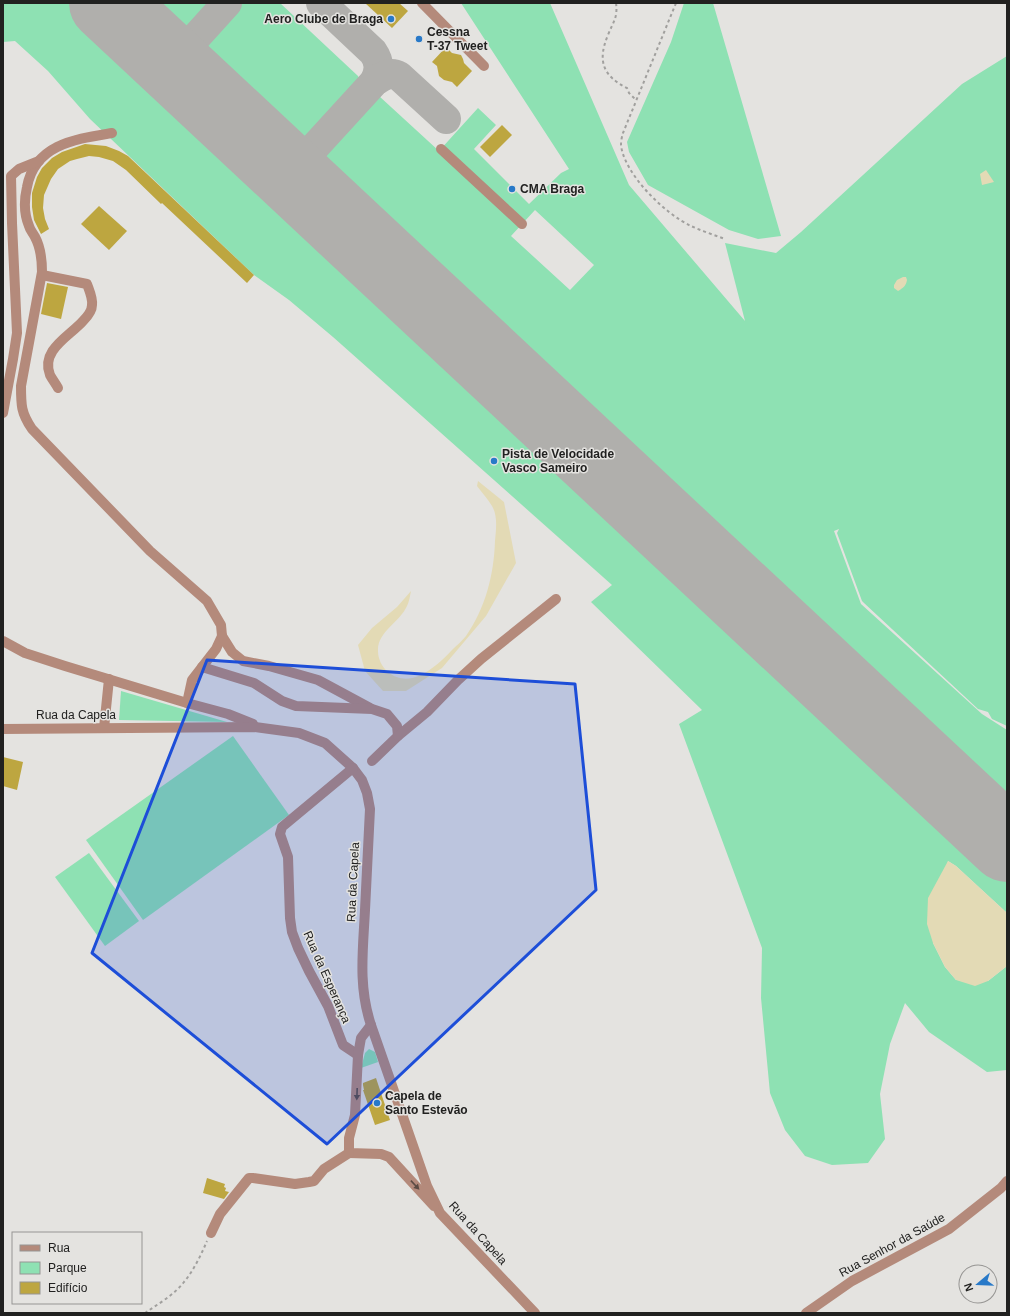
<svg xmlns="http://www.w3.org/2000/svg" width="1010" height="1316" viewBox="0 0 1010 1316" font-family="Arial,sans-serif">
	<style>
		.green { fill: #8ee1b3; fill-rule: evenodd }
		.sand { fill: #e3dab5 }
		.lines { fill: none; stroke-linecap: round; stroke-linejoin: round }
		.taxiway { stroke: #b0afac; stroke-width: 30 }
		.runway { stroke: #b0afac; stroke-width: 76 }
		.building { fill: #bda640 }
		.path { stroke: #a1a09e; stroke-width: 2; stroke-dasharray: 3 3; stroke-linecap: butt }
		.minor { stroke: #b48a7b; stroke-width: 10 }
		.oneway { fill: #5c4b44 }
		.marked { fill: #1d4ed8; fill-opacity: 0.2; stroke: #1d4ed8; stroke-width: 3; stroke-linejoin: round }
		.poi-dot { fill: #2879c8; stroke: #e4e3e0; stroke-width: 1.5 }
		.labels { text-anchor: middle; stroke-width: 3; stroke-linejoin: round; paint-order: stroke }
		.poi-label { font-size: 12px; font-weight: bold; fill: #212120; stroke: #e4e3e0; text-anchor: start }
		.street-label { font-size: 12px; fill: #212120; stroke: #e4e3e0 }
	</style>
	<rect width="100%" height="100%" fill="#e4e3e0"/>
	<g class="green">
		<path d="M3 3H79L465 361 1007 873V913L956 866 948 861 933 943 945 967 956 980 988 981 1007 966V1070L987 1072 929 1032 905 1003 890 1044 880 1094 885 1139 868 1163 832 1165 805 1156 785 1130 770 1093 761 998 762 948 679 724 702 710 591 602 612 585 333 337 289 300 254 275 90 119 48 71 15 41 3 42Z"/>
		<path d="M137 3H216L187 35 180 39 175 38Z"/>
		<path d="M238 3H280L358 76 360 80V85L304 148 298 151 294 150 197 61 195 54 196 49Z"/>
		<path d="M461 3H550L629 185 745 321 725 243 776 253 801 232 962 84 1007 56V726L992 719 988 712 978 709 864 603 862 601 837 533 839 529 834 531 861 604 982 714 1007 730V816L315 171 313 165 316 158 371 98 375 95 379 96 439 151 478 108 496 125 474 149 529 204 561 173 569 169ZM535 210 594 265 570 290 511 236Z"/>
		<path d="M684 3H713L781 236 758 239 729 230 648 185 629 152 627 142 671 42Z"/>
		<path d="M121 691 227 722 119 720Z"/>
		<path d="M233 736 289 815 143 920 86 840Z"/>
		<path d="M89 853 139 921 105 946 55 877Z"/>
		<path d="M369 1049 375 1052 378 1062 361 1068 365 1053Z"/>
	</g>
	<g class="sand">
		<path d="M986 170 994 182 982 185 980 174Z"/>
		<path d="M903 277H906L907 280C906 286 903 288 898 291L894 288V285L897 280Z"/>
		<path d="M478 481 504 502 516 563 486 616 442 668 406 691H383L365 671 358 645 372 628 397 607 411 591C410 596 409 602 407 606 400 622 377 632 378 651 378 659 382 667 388 672 411 691 438 665 453 649 457 645 462 641 466 636 485 609 494 575 495 541 496 530 498 516 492 506 488 499 482 493 477 486Z"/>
		<path d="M948 861 956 866 1007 913V966L988 981 975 986 956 980 945 967 933 943 927 924 928 898Z"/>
	</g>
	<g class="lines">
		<g class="taxiway">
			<path d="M321 3 373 52C380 62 380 70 375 81"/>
			<path d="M157 49C168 55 171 58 182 51"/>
			<path d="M183 74 178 60 179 56 227 3"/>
			<path d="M302 185 297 174 300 163 375 81C383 76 390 71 399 76L446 119"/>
		</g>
		<path class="runway" d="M107 3 1007 844"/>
	</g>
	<g class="building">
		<path d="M365 3H399L408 11 392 28Z"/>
		<path d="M446 47 452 53 461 55 463 59 464 63 472 71 457 87 452 82 444 80 439 76 437 66 432 62Z"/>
		<path d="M502 125 512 135 490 157 480 147Z"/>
		<path d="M85 144 106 146 119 151 128 156 254 275 247 283 162 203 161 204 126 170 113 161 99 157 89 156 77 159 70 161 58 169 51 179 44 195 43 208 45 219 49 229 41 234 34 220 32 207V193L37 177 42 168 52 158 62 152Z"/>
		<path d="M99 206 127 231 109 250 81 224Z"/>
		<path d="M47 283 68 287 61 319 41 314Z"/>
		<path d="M3 757 23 762 17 790 3 786Z"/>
		<path d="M376 1078 390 1120 375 1125 363 1090H364L363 1085V1083Z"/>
		<path d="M207 1178 225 1184 224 1187 226 1188 225 1191 229 1192 224 1199 203 1193Z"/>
	</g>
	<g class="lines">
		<g class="path">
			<path d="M616 3C618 18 613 22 608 35 597 61 603 76 627 88L629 93 636 100"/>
			<path d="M676 3 623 133C622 136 621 141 621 145 624 174 665 214 691 226 702 231 714 235 725 239"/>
			<path d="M145 1313C158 1304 174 1295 184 1282 194 1270 201 1255 207 1241"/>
		</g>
		<g class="minor">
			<path d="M422 3 484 66"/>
			<path d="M112 133C76 139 35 144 27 187 24 200 24 214 29 226 30 230 33 233 35 237 41 248 42 260 42 272L21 386C21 405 21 413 32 429L150 551 207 601 221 625 222 636 216 649 192 680 187 703 228 714 253 724"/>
			<path d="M441 149 522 224"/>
			<path d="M42 275 87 284C89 290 93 298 92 305 92 311 87 317 83 321 70 336 40 350 50 375 52 379 56 384 58 388"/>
			<path d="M3 413 13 359 17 333 12 223 11 176 19 169 39 161"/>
			<path d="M222 636 232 652 243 661 269 666 318 680 370 708"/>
			<path d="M3 641 25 653 65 666 187 703"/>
			<path d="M202 667 254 683 282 701 296 706 372 709 387 714 397 726 398 736 372 761"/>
			<path d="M104 728 109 679"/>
			<path d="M3 729 255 727 299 733 325 743 353 768 362 780 367 793 370 809C368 843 367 876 365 910 363 950 358 986 371 1025L427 1186 440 1213 535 1313"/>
			<path d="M398 736 427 712 458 680 481 659 556 599"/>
			<path d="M353 768 282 827 280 834 288 857 290 918 292 932 298 948 309 971 328 1006 343 1045 358 1055"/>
			<path d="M371 1025 361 1038 358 1055 355 1115 349 1138V1153L381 1154 389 1157 434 1206"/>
			<path d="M211 1233 220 1214 249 1178H253L295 1184 309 1182 314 1181 324 1169 349 1153"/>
			<path d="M806 1313 852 1281 949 1229 1001 1188 1007 1181"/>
		</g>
	</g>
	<defs><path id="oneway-solid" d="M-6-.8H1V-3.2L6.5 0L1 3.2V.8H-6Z"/></defs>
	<g class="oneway">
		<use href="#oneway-solid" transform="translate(357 1094) rotate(92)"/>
		<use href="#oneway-solid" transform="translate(415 1185) rotate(47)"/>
	</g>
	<path class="marked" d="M207 660 575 684 596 890 327 1144 92 953Z"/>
	<g class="poi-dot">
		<circle cx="391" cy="19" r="4"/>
		<circle cx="419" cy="39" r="4"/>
		<circle cx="512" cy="189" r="4"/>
		<circle cx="494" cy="461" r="4"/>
		<circle cx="377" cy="1103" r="4"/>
	</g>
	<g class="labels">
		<g class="poi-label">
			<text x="383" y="23" text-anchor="end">Aero Clube de Braga</text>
			<text x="427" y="36">Cessna<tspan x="427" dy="14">T-37 Tweet</tspan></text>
			<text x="520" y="193">CMA Braga</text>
			<text x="502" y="458">Pista de Velocidade<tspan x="502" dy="14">Vasco Sameiro</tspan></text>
			<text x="385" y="1100">Capela de<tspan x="385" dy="14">Santo Estevão</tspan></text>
		</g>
		<g class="street-label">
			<text x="76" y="719">Rua da Capela</text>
			<text transform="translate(353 882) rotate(-87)" y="4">Rua da Capela</text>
			<text transform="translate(327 977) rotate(66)" y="4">Rua da Esperança</text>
			<text transform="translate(478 1233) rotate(48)" y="4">Rua da Capela</text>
			<text transform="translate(892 1245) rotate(-29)" y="4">Rua Senhor da Saúde</text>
		</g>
	</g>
	<rect width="1010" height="1316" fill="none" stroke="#212120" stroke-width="8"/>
	<rect x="12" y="1232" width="130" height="72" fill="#e4e3e0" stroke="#969593"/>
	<rect x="20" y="1245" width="20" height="6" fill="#b48a7b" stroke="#969593"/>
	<text x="48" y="1252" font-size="12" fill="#212120">Rua</text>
	<rect x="20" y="1262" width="20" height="12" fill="#8ee1b3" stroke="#969593"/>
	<text x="48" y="1272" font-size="12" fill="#212120">Parque</text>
	<rect x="20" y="1282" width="20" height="12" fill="#bda640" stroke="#969593"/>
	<text x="48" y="1292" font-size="12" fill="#212120">Edifício</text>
	<g transform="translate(978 1284) rotate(251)"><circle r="19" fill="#e4e3e0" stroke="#969593"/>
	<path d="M0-3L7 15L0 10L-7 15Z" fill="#2879c8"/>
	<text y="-6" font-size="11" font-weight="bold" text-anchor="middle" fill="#212120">N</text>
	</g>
</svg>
